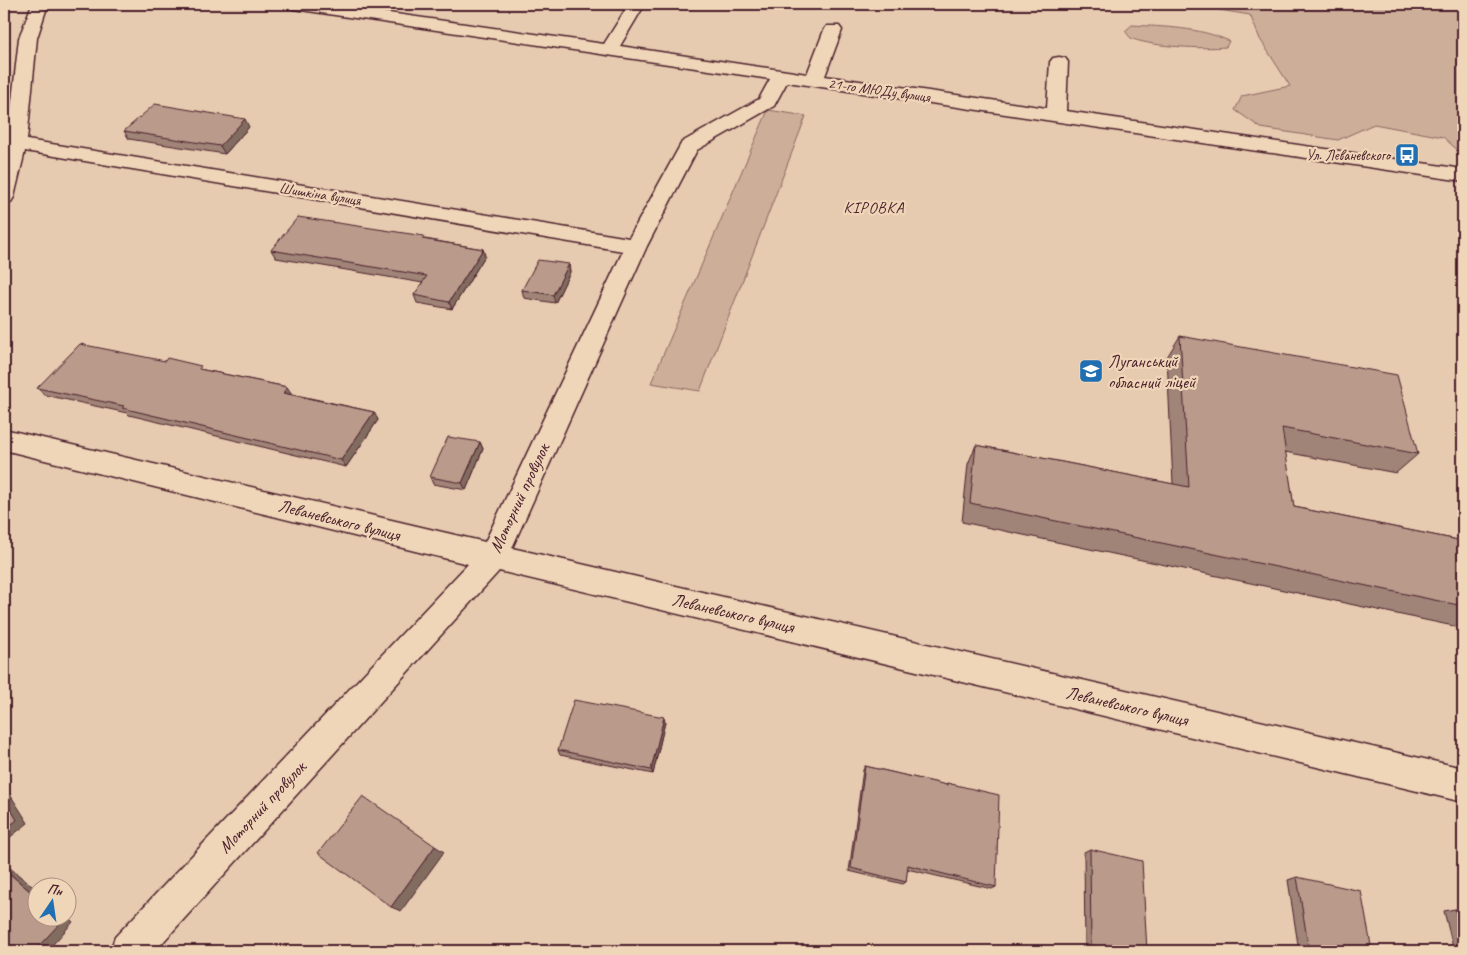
<svg xmlns="http://www.w3.org/2000/svg" width="1467" height="955" viewBox="0 0 1467 955" font-family="Caveat,sans-serif">
	<style>
		.green { fill: #ccae99; stroke: #8b6662 }
		.lines { fill: none; stroke-linecap: round; stroke-linejoin: round }
		.minor-casing { stroke: #4a1f2b; stroke-width: 3 }
		.minor { fill: #f0d6b8; fill-rule: evenodd }
		.wall { fill: #a08478; stroke: #4a1f2b }
		.shaded-wall { fill: #826c61; stroke: #4a1f2b }
		.building { fill: #ba9a8b; stroke: #4a1f2b }
		.labels { text-anchor: middle; stroke-width: 4.5; stroke-linejoin: round; paint-order: stroke }
		.far-street-label { font-size: 15px; fill: #4a1f2b; stroke: #f0d6b8 }
		.far-poi-label { font-size: 15px; fill: #4a1f2b; stroke: #f0d6b8; text-anchor: end }
		.far-neighbourhood-label { font-size: 16px; letter-spacing: 1px; fill: #4a1f2b; stroke: #f0d6b8 }
		.poi-label { font-size: 18px; fill: #4a1f2b; stroke: #f0d6b8; text-anchor: start }
		.street-label { font-size: 18px; fill: #4a1f2b; stroke: #f0d6b8 }
	</style>
	<rect width="100%" height="100%" fill="#e6cbb0"/>
	<filter id="ink" filterUnits="userSpaceOnUse"><feTurbulence type="fractalNoise" baseFrequency=".02" numOctaves="2"/><feDisplacementMap in="SourceGraphic" scale="10" xChannelSelector="R" yChannelSelector="G"/><feConvolveMatrix kernelMatrix="1 2 1 2 8 2 1 2 1" color-interpolation-filters="sRGB"/></filter>
	<g filter="url(#ink)">
		<g class="green">
			<path d="M1183 4H1463V155L1443 137 1374 124 1338 140 1261 128 1235 110 1242 96 1290 86 1260 39 1250 15Z"/>
			<path d="M1132 25C1164 27 1199 27 1229 41L1226 47C1204 49 1154 47 1133 39 1129 38 1128 34 1125 31Z"/>
			<path d="M768 110 806 116 700 391 651 383Z"/>
		</g>
		<g class="lines">
			<defs>
				<path id="minor" d="M32 4H48L37 38 27 140 629 238 682 142 759 99 770 79 294 9 288 7 286 4H326L604 44 629 4H645L620 46 807 74 824 30 827 26H839L842 30 825 76 1047 108 1050 62 1053 58 1059 57 1065 58 1068 62 1066 111 1463 169V181L787 82 774 106 697 150 647 246 512 548 1463 768V802L499 571 155 951H110L115 937 468 564 4 450V429L485 542 623 251 25 151 14 197 11 202 4 203V157L6 148H4V136L8 137 19 38Z"/>
			</defs>
			<use href="#minor" class="minor-casing"/>
			<use href="#minor" class="minor"/>
		</g>
		<g class="wall">
			<path d="M249 127 225 154 129 139 124 131Z"/>
			<path d="M425 239 483 249 485 256 452 309 417 303 414 295 423 283 276 258 271 250Z"/>
			<path d="M569 264 570 272 555 303 524 298 522 290Z"/>
			<path d="M1180 336 1418 454 1396 473 1285 452 1294 507 1463 541V628L962 522 968 464 976 445 1173 484 1167 357Z"/>
			<path d="M204 370 287 387 292 394 374 412 378 420 346 467 129 415 127 413 45 395 37 388Z"/>
			<path d="M480 442 483 449 466 490 433 484 430 477Z"/>
			<path d="M665 722 653 774 560 755 558 750Z"/>
			<path d="M865 766 946 785 947 783 996 887 992 889 907 869 906 882 903 884 849 871 863 770Z"/>
			<path d="M1090 849 1147 951H1085L1084 852Z"/>
			<path d="M1297 877 1372 951H1299L1288 880Z"/>
			<path d="M1455 909 1463 911V951H1454L1444 911Z"/>
		</g>
		<g class="shaded-wall">
			<path d="M245 119 249 127 225 154 220 146Z"/>
			<path d="M483 249 485 256 452 309 449 302Z"/>
			<path d="M569 264 570 272 555 303 553 295Z"/>
			<path d="M287 387 292 395 283 393Z"/>
			<path d="M374 412 378 420 346 467 341 460Z"/>
			<path d="M480 442 483 449 466 490 462 483Z"/>
			<path d="M664 717 665 722 653 774 651 770Z"/>
			<path d="M4 785 28 823 4 842Z"/>
			<path d="M435 846 444 852 401 911 391 907Z"/>
			<path d="M4 863 38 891V898L4 869Z"/>
			<path d="M68 917 73 922 47 951H34L60 918H68Z"/>
		</g>
		<g class="building">
			<path d="M155 104 245 119 220 146 124 131Z"/>
			<path d="M298 217 424 236 422 239 483 249 449 302 414 295 427 276 271 250Z"/>
			<path d="M538 260 569 264 553 295 522 290Z"/>
			<path d="M1180 336 1397 375 1418 454 1282 428 1294 507 1463 541V606L970 503 976 445 1189 487Z"/>
			<path d="M80 344 165 361 167 358 201 366 199 369 287 387 283 393 374 412 341 460 122 408 124 406 37 388Z"/>
			<path d="M448 437 480 442 462 483 430 477Z"/>
			<path d="M574 700 664 717 651 770 558 750Z"/>
			<path d="M865 766 947 785V783L999 795 996 887 908 865 906 882 851 868Z"/>
			<path d="M363 796 435 846 391 907 318 853Z"/>
			<path d="M4 798 17 820 4 830Z"/>
			<path d="M1090 849 1142 861 1147 951H1100L1091 949Z"/>
			<path d="M4 869 38 898V918H60L63 920 34 951H4Z"/>
			<path d="M1297 877 1361 891 1372 951H1309Z"/>
			<path d="M1455 909 1463 911V940Z"/>
		</g>
	</g>
	<defs>
		<symbol id="bus-square" viewBox="-11 -11 22 22"><rect x="-9" y="-9" width="18" height="18" rx="4" fill="#1f6fb2" stroke="#f0d6b8"/><path d="M-5-6H5V4H4V6H2V4H-2V6H-4V4H-5ZM-3.5-4V0h7V-4ZM-3.5 1.2v1.5H-2V1.2ZM2 1.2v1.5H3.5V1.2Z" fill="#fff"/></symbol>
		<symbol id="school-square" viewBox="-11 -11 22 22"><rect x="-9" y="-9" width="18" height="18" rx="4" fill="#1f6fb2" stroke="#f0d6b8"/><path d="M0-5L7-2L0 1L-7-2ZM-4 1L0 2.5L4 1V4Q0 6-4 4Z" fill="#fff"/></symbol>
	</defs>
	<g fill-rule="evenodd">
		<use href="#bus-square" x="1393" y="141" width="28" height="28"/>
		<use href="#school-square" x="1077" y="357" width="28" height="28"/>
	</g>
	<g class="labels">
		<g class="far-street-label">
			<text transform="translate(879 90) rotate(8)" y="5">21-го МЮДу вулиця</text>
			<text transform="translate(320 194) rotate(9)" y="5">Шишкіна вулиця</text>
		</g>
		<g class="far-poi-label">
			<text x="1390" y="160">Ул. Леваневского</text>
		</g>
		<g class="far-neighbourhood-label">
			<text x="874" y="213">КІРОВКА</text>
		</g>
		<g class="poi-label">
			<text x="1108" y="367">Луганський<tspan x="1108" dy="21">обласний ліцей</tspan></text>
		</g>
		<g class="street-label">
			<text transform="translate(519 498) rotate(-65)" y="6">Моторний провулок</text>
			<text transform="translate(339 520) rotate(14)" y="6">Леваневського вулиця</text>
			<text transform="translate(733 613) rotate(13)" y="6">Леваневського вулиця</text>
			<text transform="translate(1127 706) rotate(13)" y="6">Леваневського вулиця</text>
			<text transform="translate(262 807) rotate(-47)" y="6">Моторний провулок</text>
		</g>
	</g>
	<rect width="1467" height="955" fill="none" stroke="#f0d6b8" stroke-width="20"/>
	<rect x="10" y="10" width="1447" height="935" fill="none" stroke="#4a1f2b" stroke-width="2" filter="url(#ink)"/>
	<g transform="translate(52 902) rotate(13)"><circle r="24" fill="#f0d6b8" stroke="#ae8d80"/>
	<path d="M0-4L9 19L0 12L-9 19Z" fill="#1f6fb2"/>
	<text y="-8" font-size="14" font-weight="bold" text-anchor="middle" fill="#4a1f2b">Пн</text>
	</g>
</svg>
